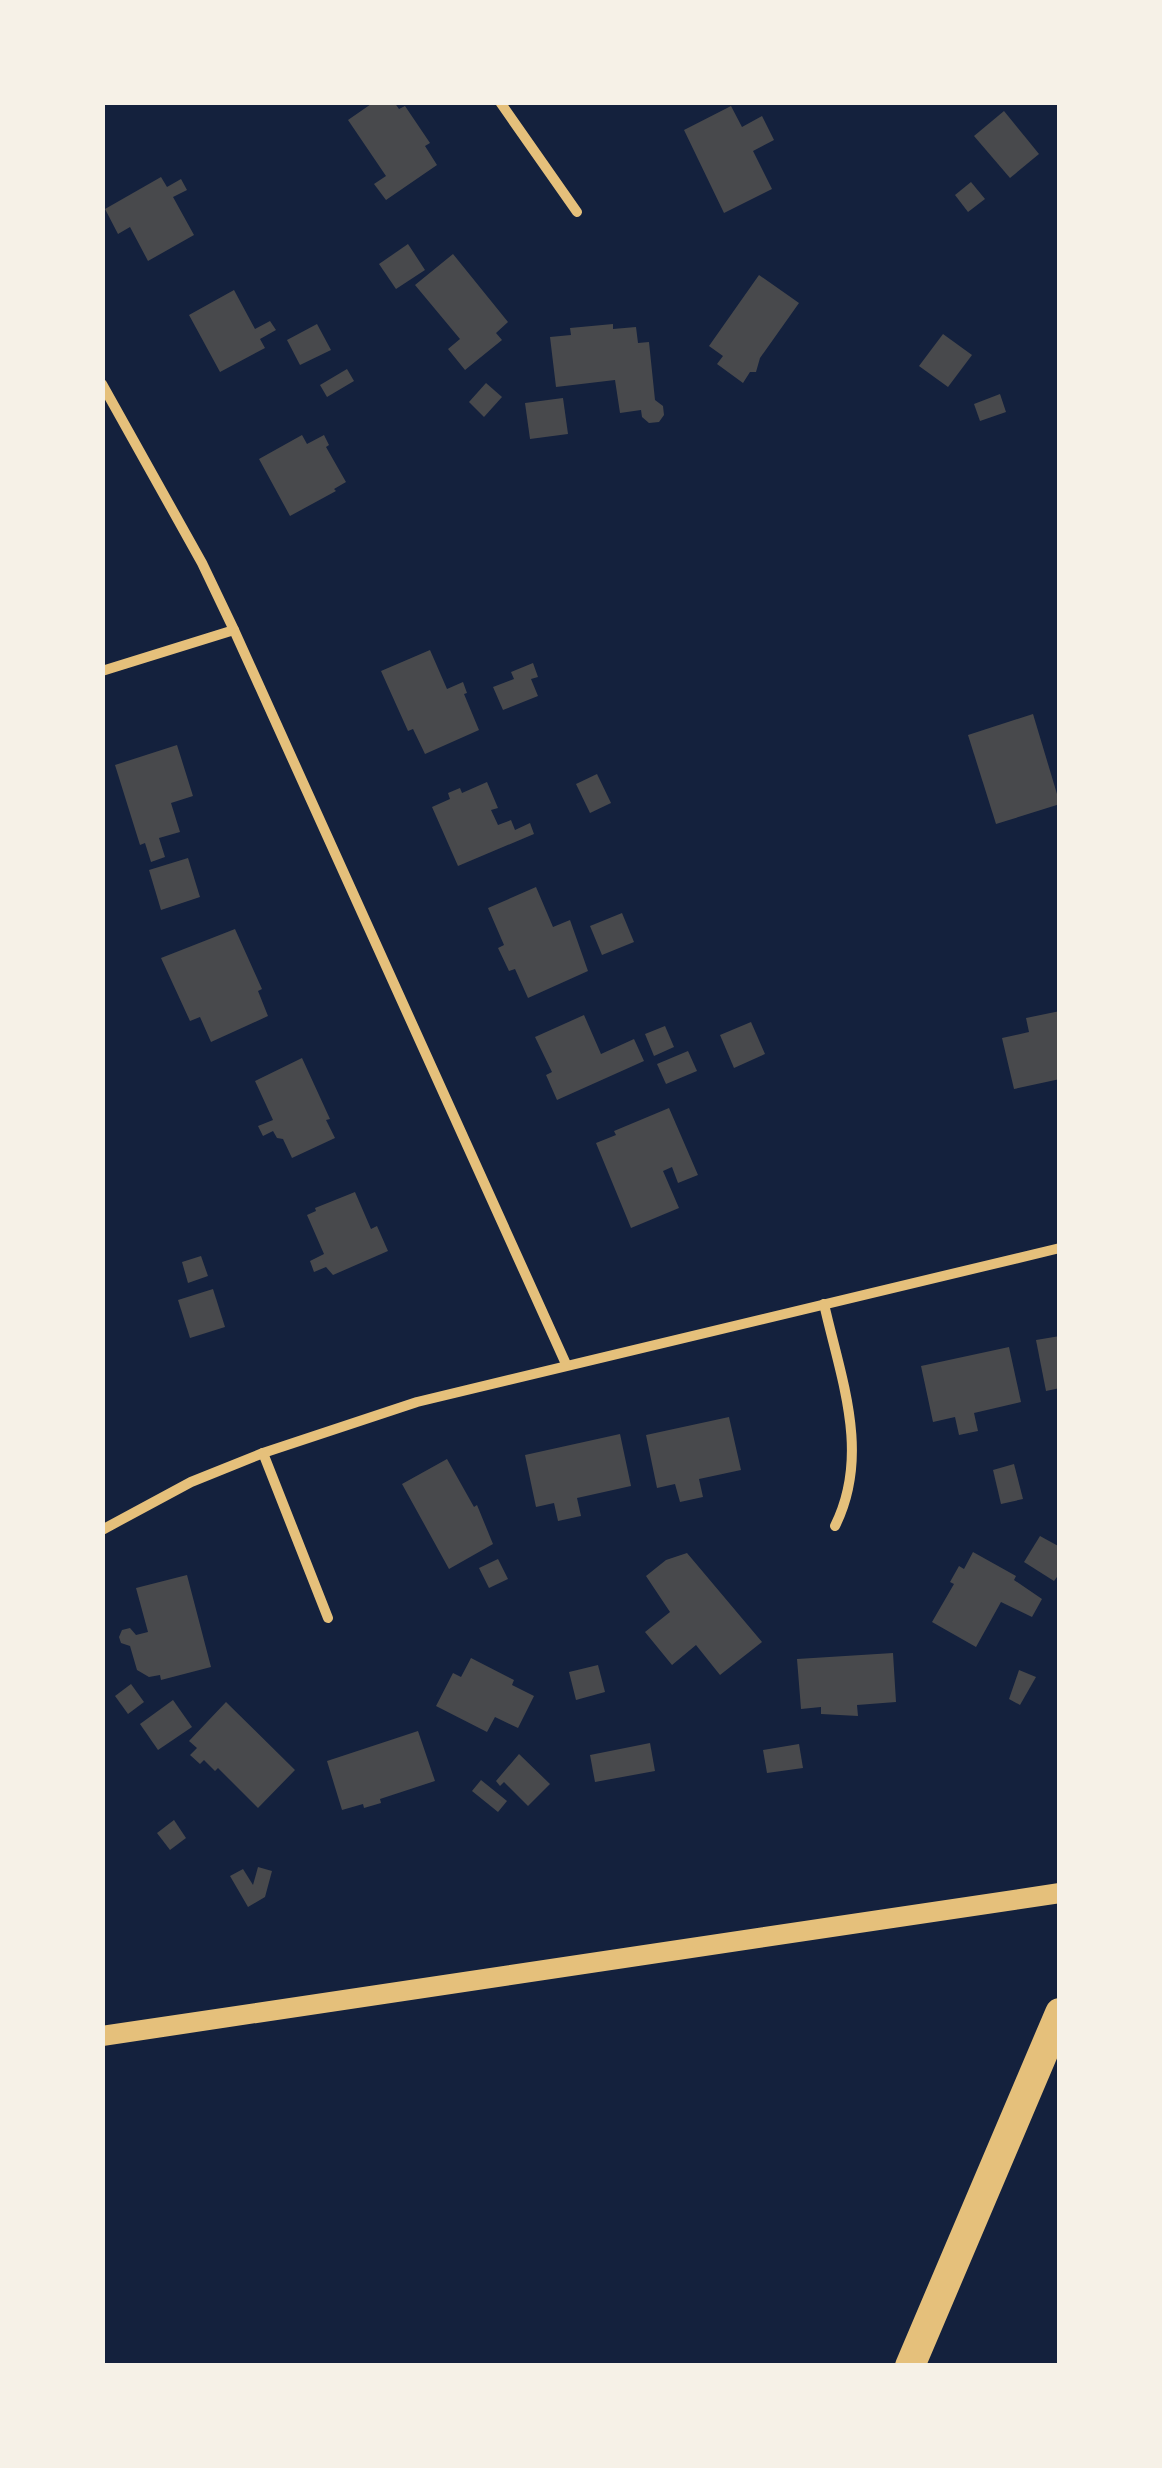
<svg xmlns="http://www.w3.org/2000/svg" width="1162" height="2468" viewBox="0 0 1162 2468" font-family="Arial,sans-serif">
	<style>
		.building { fill: #48494c }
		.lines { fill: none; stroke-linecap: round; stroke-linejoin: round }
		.minor { stroke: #e5c07b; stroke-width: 10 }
		.secondary { stroke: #e5c07b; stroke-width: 20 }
		.motorway { stroke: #e5c07b; stroke-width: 30 }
	</style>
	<rect width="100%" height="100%" fill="#14213d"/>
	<g class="building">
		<path d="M374 102H394L399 109 405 106 430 143 425 146 437 165 386 200 374 184 386 176 348 120Z"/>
		<path d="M731 106 742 127 762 116 774 140 753 151 772 189 724 213 684 130Z"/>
		<path d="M1004 111 1039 154 1010 178 974 136Z"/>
		<path d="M161 177 167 187 181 179 187 190 173 197 194 235 148 261 130 227 118 234 105 209Z"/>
		<path d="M971 182 985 199 968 212 955 195Z"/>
		<path d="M408 244 425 270 396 289 379 264Z"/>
		<path d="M453 254 508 322 496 333 502 340 465 370 448 349 460 339 415 285Z"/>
		<path d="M759 275 799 303 760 358 756 372H750L743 383 717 364 723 356 709 346Z"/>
		<path d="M234 290 255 329 270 321 276 330 260 339 265 348 220 372 189 315Z"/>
		<path d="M317 324 331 350 300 365 287 340Z"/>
		<path d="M613 324V329L636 327 638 343 649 342 655 400 663 406 664 415 659 422 649 423 642 417 641 410 620 413 615 380 556 387 550 337 571 335 570 328Z"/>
		<path d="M943 334 972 355 948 387 919 366Z"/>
		<path d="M347 369 354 381 327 397 320 385Z"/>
		<path d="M486 383 502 397 484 417 469 402Z"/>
		<path d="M1000 394 1006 412 980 421 974 404Z"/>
		<path d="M563 398 568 434 530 439 525 403Z"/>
		<path d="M302 435 307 444 324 435 329 445 326 447 346 482 334 489 336 491 290 516 259 459Z"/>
		<path d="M430 650 447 689 463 682 467 693 464 694 479 730 425 754 413 729 408 731 381 671Z"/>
		<path d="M533 663 538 677 531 679 538 696 503 710 493 687 514 679 511 672Z"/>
		<path d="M1033 714 1060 804 996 824 968 735Z"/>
		<path d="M177 745 193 796 171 803 180 832 159 838 165 857 151 862 145 843 140 845 115 765Z"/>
		<path d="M597 774 611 803 590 813 576 784Z"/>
		<path d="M487 782 498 808 491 810 498 825 511 820 515 830 530 823 534 834 458 866 432 807 450 799 448 793 460 788 462 793Z"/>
		<path d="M188 858 200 897 161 910 149 870Z"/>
		<path d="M536 887 553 927 570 920 588 971 528 998 515 969 509 971 498 948 504 945 488 908Z"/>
		<path d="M622 913 634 942 602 955 590 926Z"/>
		<path d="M235 929 262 989 258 991 268 1016 211 1042 200 1017 190 1021 161 958Z"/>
		<path d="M1060 1011V1079L1014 1089 1002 1038 1029 1032 1026 1018Z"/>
		<path d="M584 1015 601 1054 634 1039 644 1061 557 1100 546 1075 552 1072 535 1037Z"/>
		<path d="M751 1022 765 1054 734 1068 720 1035Z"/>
		<path d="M665 1026 674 1047 654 1056 645 1034Z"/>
		<path d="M688 1051 697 1071 666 1084 657 1064Z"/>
		<path d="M302 1058 330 1119 326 1120 335 1138 292 1158 283 1139 277 1138 273 1131 263 1136 258 1126 273 1120 255 1081Z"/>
		<path d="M669 1108 698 1175 678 1183 672 1167 663 1171 679 1208 631 1228 596 1143 616 1135 614 1131Z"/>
		<path d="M355 1192 371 1229 377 1226 388 1251 333 1275 326 1267 314 1272 310 1261 324 1254 307 1215 316 1211 315 1208Z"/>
		<path d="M201 1256 208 1276 188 1283 182 1262Z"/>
		<path d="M213 1289 225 1327 190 1338 178 1300Z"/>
		<path d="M1060 1336V1388L1046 1391 1036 1340Z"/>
		<path d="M1009 1347 1021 1402 974 1413 978 1431 959 1435 955 1417 933 1422 921 1366Z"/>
		<path d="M729 1417 741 1470 699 1479 703 1497 680 1502 675 1484 657 1488 646 1435Z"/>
		<path d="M620 1434 631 1486 577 1498 581 1516 558 1521 554 1503 536 1507 525 1455Z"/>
		<path d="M447 1459 474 1507 477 1505 493 1544 449 1569 402 1484Z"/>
		<path d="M1014 1464 1023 1499 1001 1504 993 1470Z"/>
		<path d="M1040 1536 1060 1547V1573L1054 1581 1024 1562Z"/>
		<path d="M973 1552 1016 1576 1014 1580 1042 1599 1032 1617 1001 1602 976 1647 932 1622 954 1584 950 1582 959 1566 964 1569Z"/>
		<path d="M687 1553 762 1642 720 1675 696 1645 672 1665 645 1632 670 1612 646 1576 666 1560Z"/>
		<path d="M498 1559 508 1579 489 1588 479 1568Z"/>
		<path d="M187 1575 211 1667 161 1680 160 1675 149 1677 137 1670 130 1646 121 1643 119 1637 122 1630 130 1628 136 1635 148 1632 136 1588Z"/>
		<path d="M893 1653 896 1702 857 1705 858 1716 821 1714V1707L801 1709 797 1659Z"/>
		<path d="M471 1658 514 1680 512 1685 534 1696 518 1728 495 1717 487 1732 436 1706 453 1673 461 1677Z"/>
		<path d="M598 1665 605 1692 576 1700 569 1672Z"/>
		<path d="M1019 1670 1036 1677 1020 1705 1009 1699Z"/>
		<path d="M131 1684 144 1702 128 1714 115 1696Z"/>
		<path d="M173 1700 192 1727 158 1750 140 1724Z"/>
		<path d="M226 1702 295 1770 258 1808 218 1768 215 1771 204 1760 200 1764 190 1755 197 1748 189 1741Z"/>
		<path d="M418 1731 435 1781 380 1799 381 1803 364 1808 363 1804 342 1810 327 1761Z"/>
		<path d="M650 1743 655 1771 595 1782 590 1755Z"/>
		<path d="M799 1744 803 1768 767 1773 763 1750Z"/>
		<path d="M519 1754 550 1784 528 1806 504 1782 500 1786 496 1781Z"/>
		<path d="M481 1780 507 1801 498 1812 472 1791Z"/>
		<path d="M174 1820 186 1838 170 1850 157 1833Z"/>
		<path d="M258 1867 272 1871 265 1897 248 1907 230 1876 243 1869 253 1885Z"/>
	</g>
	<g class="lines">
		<g class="minor">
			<path d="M500 102 577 212"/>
			<path d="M102 384 202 563 234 630 566 1364"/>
			<path d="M102 671 234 630"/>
			<path d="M824 1304C841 1379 871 1454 835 1526"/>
			<path d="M263 1453 328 1618"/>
			<path d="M102 1530 191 1482 263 1453 417 1402 1060 1248"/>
		</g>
		<path class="secondary" d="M102 2036 1060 1893"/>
		<path class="motorway" d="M910 2366 1060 2013"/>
	</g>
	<rect width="1162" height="2468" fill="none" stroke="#f6f1e7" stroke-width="210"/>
</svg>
